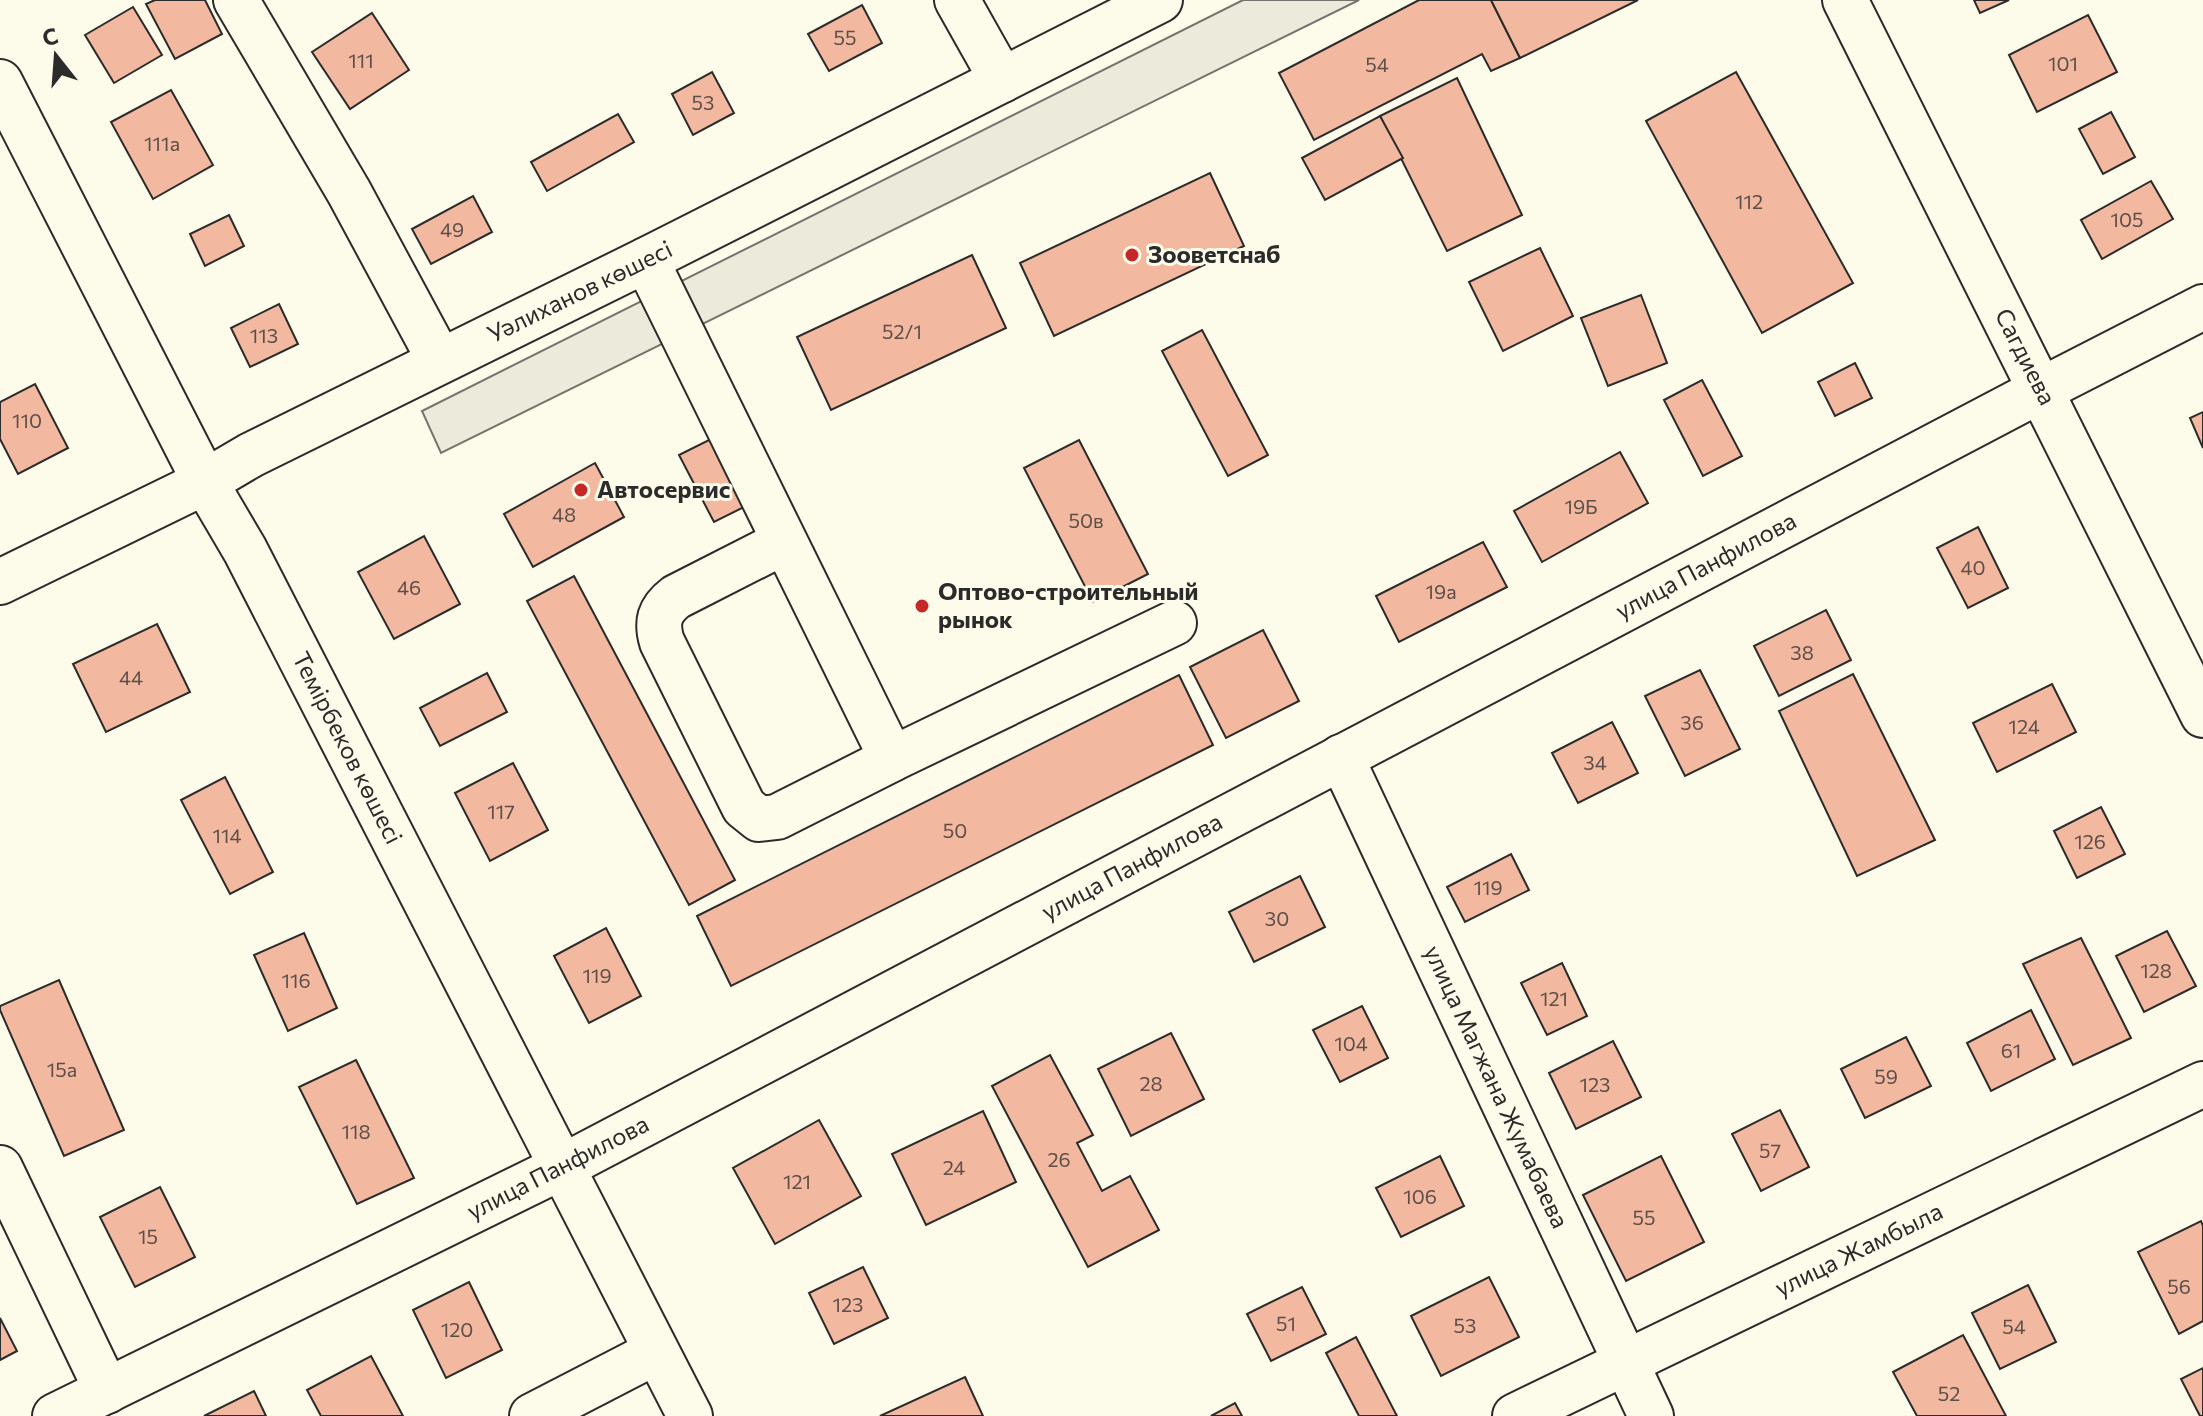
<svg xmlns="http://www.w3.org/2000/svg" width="2203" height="1416" viewBox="0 0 2203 1416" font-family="Commissioner,sans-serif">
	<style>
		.parking { fill: #eceadb; stroke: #74746e; stroke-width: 2 }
		.building { fill: #f2b8a0; stroke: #2b2b2b; stroke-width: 2 }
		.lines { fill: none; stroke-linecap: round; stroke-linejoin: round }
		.minor-casing { stroke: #2b2b2b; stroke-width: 48 }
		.major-casing { stroke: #2b2b2b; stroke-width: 48 }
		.minor { stroke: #fdfbea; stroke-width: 44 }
		.major { stroke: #fdfbea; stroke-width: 44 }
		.poi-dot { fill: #c62828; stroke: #fdfbea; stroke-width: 3 }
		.labels { text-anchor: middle; stroke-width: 6; stroke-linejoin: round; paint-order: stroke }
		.number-label { font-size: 20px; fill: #5d4e48 }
		.poi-label { font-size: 24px; font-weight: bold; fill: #2b2b2b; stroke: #fdfbea; text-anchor: start }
		.street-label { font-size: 24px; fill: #2b2b2b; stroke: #fdfbea }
	</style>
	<rect width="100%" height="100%" fill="#fdfbea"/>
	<path class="parking" d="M1243 0H1359L441 453 422 411Z"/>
	<g class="building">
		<path d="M155 0H205L222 34 175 59 146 4Z"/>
		<path d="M1419 0H1491L1520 58 1491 71 1482 54 1314 140 1279 73Z"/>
		<path d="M1491 0H1638L1520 58Z"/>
		<path d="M1974 0H2009L1980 13Z"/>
		<path d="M862 5 882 43 829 71 808 34Z"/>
		<path d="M133 7 162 55 114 83 85 35Z"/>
		<path d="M372 13 409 70 350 109 312 52Z"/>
		<path d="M2088 15 2117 72 2037 112 2009 55Z"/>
		<path d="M712 72 734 113 693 135 672 94Z"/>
		<path d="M1736 72 1853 283 1762 333 1646 121Z"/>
		<path d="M1457 78 1522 215 1447 251 1380 116Z"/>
		<path d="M171 90 213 165 153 199 111 122Z"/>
		<path d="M2111 112 2135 157 2103 174 2079 129Z"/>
		<path d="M618 114 634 142 547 191 531 162Z"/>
		<path d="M1380 116 1403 158 1325 200 1302 158Z"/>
		<path d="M1210 173 1244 246 1054 336 1020 263Z"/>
		<path d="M2151 181 2173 219 2102 259 2081 220Z"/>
		<path d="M473 196 492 232 431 264 412 229Z"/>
		<path d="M229 215 244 246 205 266 190 234Z"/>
		<path d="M1540 248 1573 316 1503 351 1469 282Z"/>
		<path d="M972 255 1006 328 831 410 797 337Z"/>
		<path d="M1641 295 1667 363 1608 386 1581 318Z"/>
		<path d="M279 304 298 344 250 367 231 328Z"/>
		<path d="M1202 330 1268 455 1228 476 1162 351Z"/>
		<path d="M1855 363 1872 398 1835 416 1818 382Z"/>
		<path d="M1702 380 1742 456 1703 476 1664 400Z"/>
		<path d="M35 384 68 448 18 474 0 439V402Z"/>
		<path d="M2203 412V448L2190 418Z"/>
		<path d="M719 435 754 502 714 522 679 455Z"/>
		<path d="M1079 440 1148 574 1093 602 1024 468Z"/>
		<path d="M1620 452 1648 503 1542 562 1514 511Z"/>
		<path d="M595 463 624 517 533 567 504 514Z"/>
		<path d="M1978 527 2008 588 1968 608 1937 548Z"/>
		<path d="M424 536 460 604 394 639 358 572Z"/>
		<path d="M1483 542 1507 587 1399 642 1376 596Z"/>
		<path d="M574 576 735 880 689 905 527 601Z"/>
		<path d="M1826 610 1851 660 1779 696 1754 646Z"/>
		<path d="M157 624 190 692 106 732 73 664Z"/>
		<path d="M1263 630 1299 701 1226 738 1190 667Z"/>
		<path d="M1700 670 1740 749 1685 776 1645 696Z"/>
		<path d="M487 673 507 712 440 746 420 708Z"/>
		<path d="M1853 674 1935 840 1857 876 1779 711Z"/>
		<path d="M1179 675 1213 745 731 986 697 916Z"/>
		<path d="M2052 684 2076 732 1997 772 1973 723Z"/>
		<path d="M1612 722 1638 773 1578 803 1552 753Z"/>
		<path d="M513 763 548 830 490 861 455 793Z"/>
		<path d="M225 777 273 872 230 894 181 800Z"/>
		<path d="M2101 807 2125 854 2077 878 2054 831Z"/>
		<path d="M1511 854 1529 890 1465 922 1447 887Z"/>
		<path d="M1300 876 1325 927 1254 962 1229 912Z"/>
		<path d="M606 928 641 996 589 1023 554 956Z"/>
		<path d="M2167 931 2196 986 2144 1012 2116 956Z"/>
		<path d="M304 933 337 1008 288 1031 254 955Z"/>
		<path d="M2081 938 2131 1038 2073 1065 2023 964Z"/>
		<path d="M1562 963 1587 1016 1547 1035 1521 983Z"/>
		<path d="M59 980 124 1130 64 1156 0 1010V1006Z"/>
		<path d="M1362 1006 1388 1058 1340 1082 1313 1030Z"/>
		<path d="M2031 1010 2055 1059 1991 1091 1967 1043Z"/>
		<path d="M1171 1033 1204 1099 1131 1136 1098 1069Z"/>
		<path d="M1906 1037 1931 1086 1865 1118 1841 1069Z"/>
		<path d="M1613 1041 1641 1097 1576 1129 1549 1073Z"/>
		<path d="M1050 1055 1093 1135 1077 1143 1102 1191 1130 1176 1159 1230 1088 1267 992 1086Z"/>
		<path d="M356 1060 414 1178 357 1204 299 1087Z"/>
		<path d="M1780 1110 1809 1167 1761 1191 1732 1134Z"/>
		<path d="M983 1111 1016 1182 926 1225 892 1154Z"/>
		<path d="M819 1120 861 1196 775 1244 733 1168Z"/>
		<path d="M1440 1156 1464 1206 1401 1237 1376 1188Z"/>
		<path d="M1661 1156 1704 1242 1626 1281 1583 1195Z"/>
		<path d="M160 1187 195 1257 135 1287 100 1217Z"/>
		<path d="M2201 1221 2203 1226V1321L2179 1334 2138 1252Z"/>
		<path d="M863 1267 888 1318 834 1344 809 1293Z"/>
		<path d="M1489 1277 1519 1337 1441 1376 1411 1316Z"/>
		<path d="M469 1282 502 1350 446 1378 413 1310Z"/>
		<path d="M2028 1285 2056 1342 2000 1369 1972 1313Z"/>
		<path d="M1302 1287 1326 1334 1271 1361 1247 1314Z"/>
		<path d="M0 1318 17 1351 0 1360Z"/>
		<path d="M1963 1335 2006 1416H1917L1893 1372Z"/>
		<path d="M1356 1337 1397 1416H1359L1326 1353Z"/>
		<path d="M371 1356 403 1416H321L307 1390Z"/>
		<path d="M2203 1368V1416H2200L2181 1379Z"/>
		<path d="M965 1377 983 1416H880Z"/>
		<path d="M254 1391 266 1416H204Z"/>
		<path d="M1235 1403 1242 1416H1211Z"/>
	</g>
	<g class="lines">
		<defs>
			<g id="minor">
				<path d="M236 0 349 192 440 361"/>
				<path d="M957 0 1002 80"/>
				<path d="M1845 0 2203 715"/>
				<path d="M0 82 205 482 245 550 690 1416"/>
				<path d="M646 260 892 759 1174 623"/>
				<path d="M784 542 676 597C659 610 656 622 662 642L744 807 759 819 777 817 892 759"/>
				<path d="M1341 757 1651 1416"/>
				<path d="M0 1168 107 1391"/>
				<path d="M55 1416 562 1167 2041 390 2203 307"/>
				<path d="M532 1416 656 1352"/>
				<path d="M1515 1416 2203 1084"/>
			</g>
			<path id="major" d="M0 582 205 482 251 455 646 260 1160 0"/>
		</defs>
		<use href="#minor" class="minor-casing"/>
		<use href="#major" class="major-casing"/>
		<use href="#minor" class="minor"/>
		<use href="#major" class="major"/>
	</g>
	<g class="poi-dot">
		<circle cx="1132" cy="255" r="8"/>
		<circle cx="581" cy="490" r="8"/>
		<circle cx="922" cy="606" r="8"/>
	</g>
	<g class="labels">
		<g class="number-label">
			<text x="845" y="45">55</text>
			<text x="361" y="68">111</text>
			<text x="2063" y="71">101</text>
			<text x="1377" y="72">54</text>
			<text x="703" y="110">53</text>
			<text x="162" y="151">111а</text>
			<text x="1749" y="209">112</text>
			<text x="2127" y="227">105</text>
			<text x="452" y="237">49</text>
			<text x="902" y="339">52/1</text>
			<text x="264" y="343">113</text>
			<text x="27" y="428">110</text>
			<text x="1581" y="514">19Б</text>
			<text x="564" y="522">48</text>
			<text x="1086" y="528">50в</text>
			<text x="1973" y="575">40</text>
			<text x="409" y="595">46</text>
			<text x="1441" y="599">19а</text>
			<text x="1802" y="660">38</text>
			<text x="131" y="685">44</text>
			<text x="1692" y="730">36</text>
			<text x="2024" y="734">124</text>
			<text x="1595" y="770">34</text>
			<text x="501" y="819">117</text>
			<text x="955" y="838">50</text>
			<text x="227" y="843">114</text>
			<text x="2090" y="849">126</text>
			<text x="1488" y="895">119</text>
			<text x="1277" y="926">30</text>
			<text x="2156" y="978">128</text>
			<text x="597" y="983">119</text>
			<text x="296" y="988">116</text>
			<text x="1554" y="1006">121</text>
			<text x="1351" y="1051">104</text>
			<text x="2011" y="1058">61</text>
			<text x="62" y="1077">15а</text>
			<text x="1886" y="1084">59</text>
			<text x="1151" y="1091">28</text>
			<text x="1595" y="1092">123</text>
			<text x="356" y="1139">118</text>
			<text x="1770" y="1158">57</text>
			<text x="1059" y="1167">26</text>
			<text x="954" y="1175">24</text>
			<text x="797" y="1189">121</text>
			<text x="1420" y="1204">106</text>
			<text x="1644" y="1225">55</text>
			<text x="148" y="1244">15</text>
			<text x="2179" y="1294">56</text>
			<text x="848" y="1312">123</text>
			<text x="1286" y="1331">51</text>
			<text x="1465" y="1333">53</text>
			<text x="2014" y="1334">54</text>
			<text x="457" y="1337">120</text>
			<text x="1949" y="1401">52</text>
		</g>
		<g class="poi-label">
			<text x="1148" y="263">Зооветснаб</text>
			<text x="597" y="498">Автосервис</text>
			<text x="938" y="600">Оптово-строительный<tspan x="938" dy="28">рынок</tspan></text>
		</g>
		<g class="street-label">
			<text transform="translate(580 292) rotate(-26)" y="8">Уәлиханов көшесі</text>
			<text transform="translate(2025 357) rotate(63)" y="8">Сагдиева</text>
			<text transform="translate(1706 566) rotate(-28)" y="8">улица Панфилова</text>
			<text transform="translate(347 748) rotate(63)" y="8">Темірбеков көшесі</text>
			<text transform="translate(1132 867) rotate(-28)" y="8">улица Панфилова</text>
			<text transform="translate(1496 1087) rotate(65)" y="8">улица Магжана Жумабаева</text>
			<text transform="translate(558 1168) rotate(-27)" y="8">улица Панфилова</text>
			<text transform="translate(1859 1250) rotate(-26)" y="8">улица Жамбыла</text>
		</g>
	</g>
	<g transform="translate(56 56) rotate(343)" stroke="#fdfbea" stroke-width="6" paint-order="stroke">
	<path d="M0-6L14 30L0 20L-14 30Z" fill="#2b2b2b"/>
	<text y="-12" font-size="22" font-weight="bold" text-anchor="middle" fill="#2b2b2b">С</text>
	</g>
</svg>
